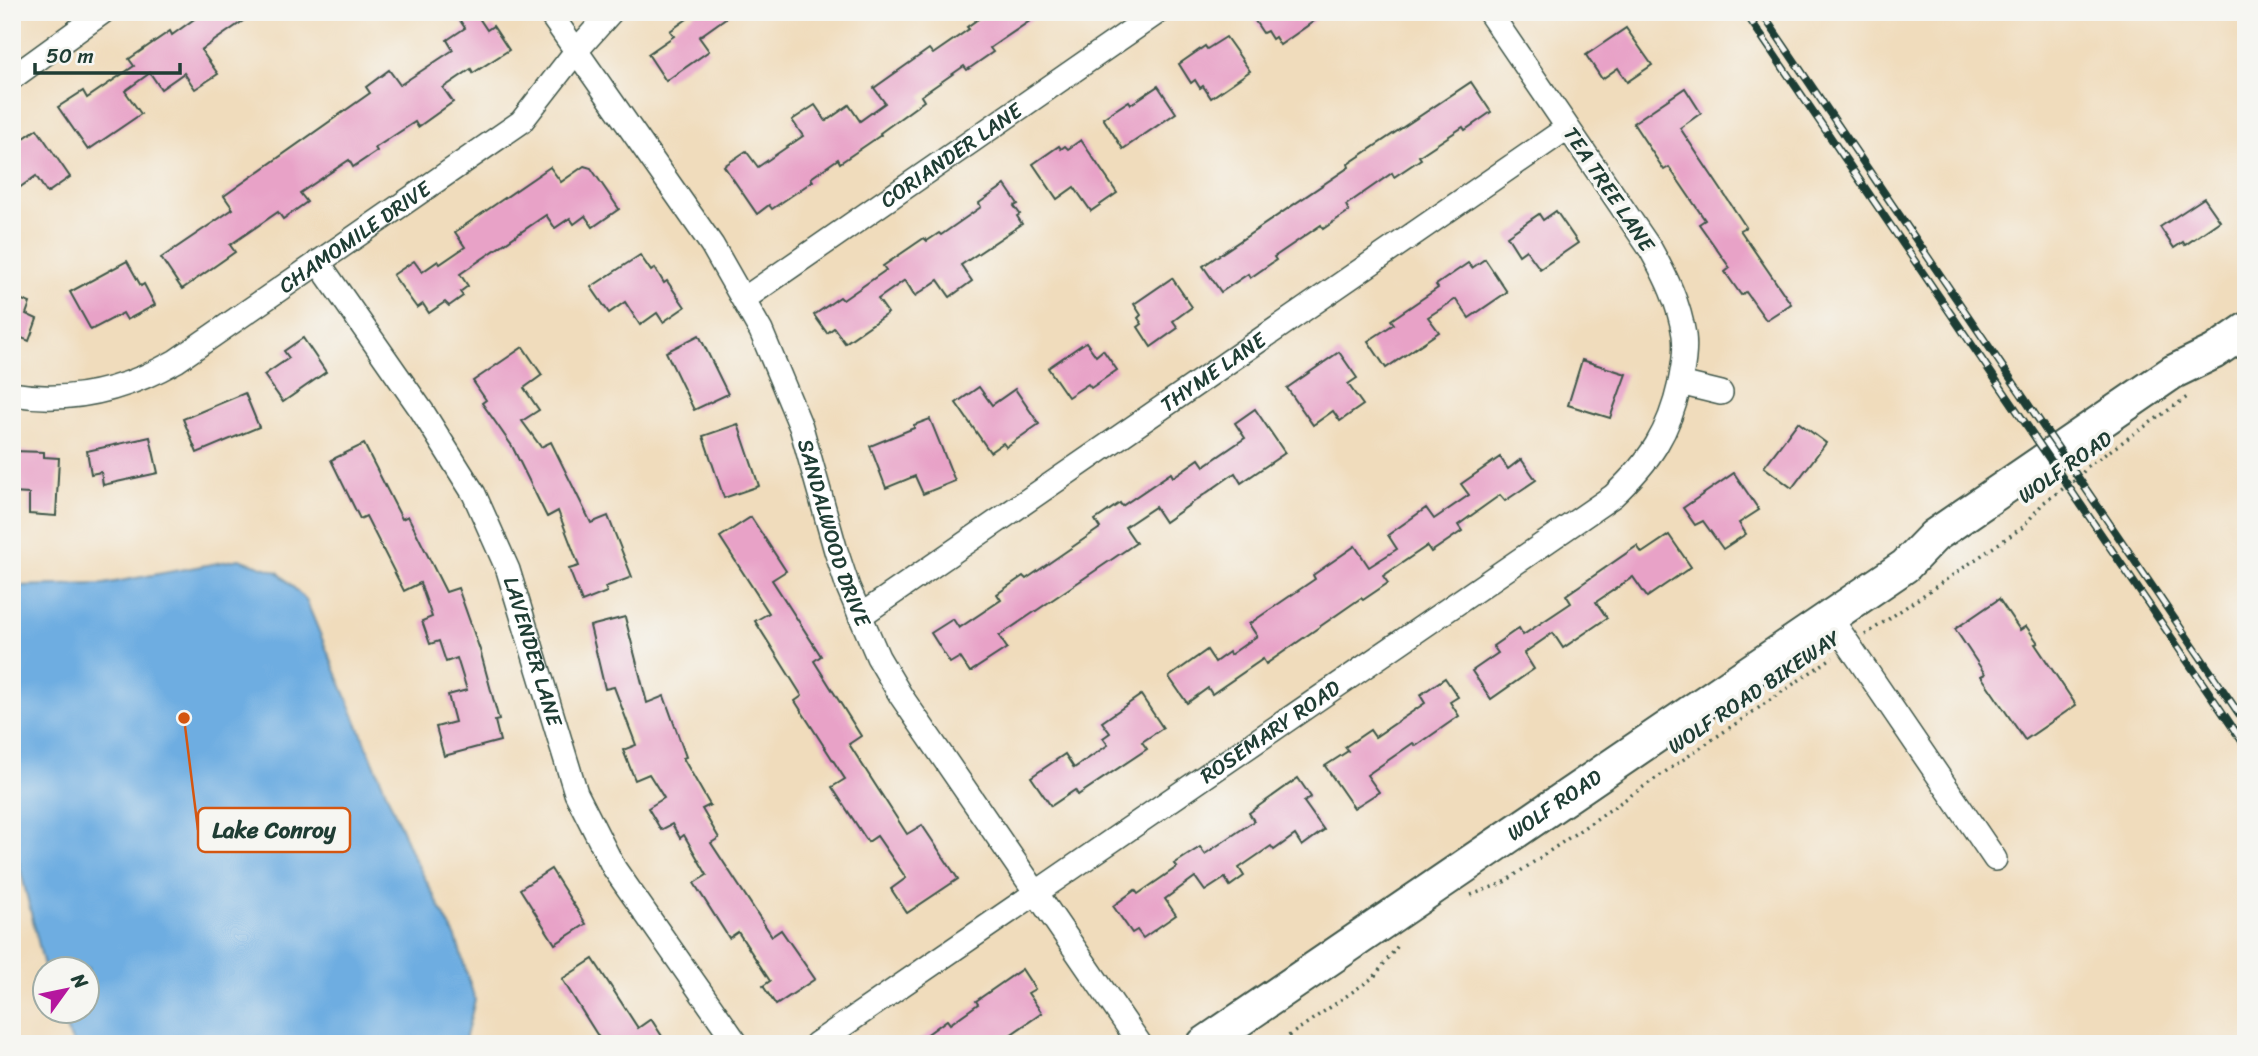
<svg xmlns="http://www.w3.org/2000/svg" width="2258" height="1056" viewBox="0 0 2258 1056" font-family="Sriracha,sans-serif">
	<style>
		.water { fill: #6eade1; stroke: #46758a; stroke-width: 2 }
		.building { fill: #e8a2c7 }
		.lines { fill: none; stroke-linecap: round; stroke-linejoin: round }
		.street-casing { stroke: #3e5548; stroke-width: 26 }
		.secondary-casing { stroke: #3e5548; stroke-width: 37 }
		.path { stroke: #3e5548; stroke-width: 3.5; stroke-dasharray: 2 5; stroke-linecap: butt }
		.street { stroke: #fff; stroke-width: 23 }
		.secondary { stroke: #fff; stroke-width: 33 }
		.rail-casing { stroke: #1f3d34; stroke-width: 8 }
		.rail { stroke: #f6f6f2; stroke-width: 5; stroke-dasharray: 16; stroke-linecap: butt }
		.labels { text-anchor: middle; stroke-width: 7; stroke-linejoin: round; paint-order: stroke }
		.street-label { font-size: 21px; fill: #1f3d34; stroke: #f6f6f2 }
		.leader { fill: none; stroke: #d45610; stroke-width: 2.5 }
		.callout-dot { fill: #d45610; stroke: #f6f6f2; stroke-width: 2.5 }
		.callout { fill: #f6f6f2; stroke: #d45610; stroke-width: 2.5 }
		.callout-label { font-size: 23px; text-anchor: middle; font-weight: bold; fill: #1f3d34 }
	</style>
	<rect width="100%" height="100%" fill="#f6f6f2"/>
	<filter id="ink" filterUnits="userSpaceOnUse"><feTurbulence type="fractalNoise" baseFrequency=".0143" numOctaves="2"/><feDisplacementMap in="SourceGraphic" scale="14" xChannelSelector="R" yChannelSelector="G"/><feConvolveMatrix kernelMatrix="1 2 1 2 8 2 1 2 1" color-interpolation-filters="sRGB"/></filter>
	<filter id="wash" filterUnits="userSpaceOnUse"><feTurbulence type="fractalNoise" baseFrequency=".00686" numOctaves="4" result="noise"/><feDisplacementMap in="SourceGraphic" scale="28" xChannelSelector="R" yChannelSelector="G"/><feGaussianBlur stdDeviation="1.57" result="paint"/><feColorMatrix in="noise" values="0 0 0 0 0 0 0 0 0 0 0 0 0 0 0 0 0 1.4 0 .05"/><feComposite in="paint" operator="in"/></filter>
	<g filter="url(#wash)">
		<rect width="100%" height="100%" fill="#f0dcbc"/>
		<path class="water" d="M239 559 278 572 306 600 411 852 456 938 475 1000 464 1044H74L56 1011 88 1010V968H46L45 970 12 835V586L104 584Z"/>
		<g id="blocks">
			<g class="building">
				<path d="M204 12H256L201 50 218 74 195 89 184 73 161 89 150 73 125 91 141 114 88 150 58 107 83 91 87 98 134 66 129 59 170 31 172 35Z"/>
				<path d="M469 12H475L487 30 493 26 509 50 473 73 471 69 443 88 453 102 418 127 415 122 375 148 377 151 353 167 349 160 300 193 307 202 283 219 278 212 230 245 235 252 182 289 161 258 233 209 224 196 370 93 366 87 389 70 400 85 453 50 447 40 465 28 459 19Z"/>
				<path d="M697 12H734L699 37 709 51 666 81 648 54 674 36 670 31Z"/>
				<path d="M988 12H1043L990 48 993 52 967 70 964 66 921 96 924 101 880 133 881 135 840 163 838 159 811 178 813 181 772 209 769 205 757 214 724 166 746 151 758 167 803 136 792 120 815 105 826 121 849 105 860 121 885 103 874 88 929 49 933 54 969 29 967 27Z"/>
				<path d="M1249 12H1327L1280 45 1275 37 1272 39 1267 31 1263 33Z"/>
				<path d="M1626 28 1652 65 1627 82 1618 68 1602 79 1586 55Z"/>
				<path d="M1226 37 1250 71 1211 98 1203 86 1200 88 1195 80 1191 83 1179 64 1205 46 1207 49Z"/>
				<path d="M1471 82 1491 112 1465 130 1463 127 1419 156 1421 159 1394 177 1392 173 1346 205 1349 211 1323 229 1321 225 1274 257 1276 260 1250 278 1248 274 1221 292 1203 266 1349 167 1348 164Z"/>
				<path d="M1158 86 1176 113 1123 149 1103 118 1129 101 1131 104Z"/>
				<path d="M1685 88 1701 113 1680 128 1746 227 1740 230 1791 304 1766 320 1746 292 1741 295 1725 272 1730 268 1699 224 1705 220 1669 167 1664 170 1633 123Z"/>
				<path d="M37 129 70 177 47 193 36 176 12 193V141L22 135 24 138Z"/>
				<path d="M1081 140 1117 193 1091 211 1074 187 1057 199 1033 164 1059 146 1061 149 1065 146 1068 149Z"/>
				<path d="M584 166 591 168 619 209 593 227 585 216 574 224 570 218 555 228 546 215 460 274 468 286 460 292 463 296 449 306 445 302 429 313 423 304 417 308 393 275 414 261 422 272 438 261 440 264 465 247 455 232 550 167 561 182Z"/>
				<path d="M1005 185 1018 204 1014 206 1020 214 1017 216 1022 224 961 265 972 281 950 297 938 280 915 296 905 280 878 299 888 313 845 343 834 328 827 333 814 315 840 297 843 300 886 270 883 266 924 238 927 241 939 233 941 235 981 207 979 203Z"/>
				<path d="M2204 198 2220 221 2185 245 2183 242 2174 248 2160 227Z"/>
				<path d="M1556 211 1578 243 1540 269 1526 250 1519 255 1507 236 1539 214 1543 220Z"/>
				<path d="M640 255 651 271 655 268 664 283 667 281 685 307 663 322 657 313 640 325 625 302 609 313 591 287Z"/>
				<path d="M1485 259 1507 292 1469 318 1456 299 1428 317 1439 332 1386 368 1368 341 1394 324 1391 320 1438 288 1436 285 1468 263 1472 268Z"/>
				<path d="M127 261 141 286 144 284 155 305 127 320 123 313 91 330 70 292Z"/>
				<path d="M1172 278 1192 307 1173 321 1178 328 1151 347 1138 327 1142 324 1138 318 1141 315 1134 304Z"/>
				<path d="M12 296 30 303 26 314 37 319 29 341 17 336 14 345Z"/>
				<path d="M699 335 728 394 694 410 666 352Z"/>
				<path d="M303 338 326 372 283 402 264 375 289 358 284 351Z"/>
				<path d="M1086 342 1096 356 1103 350 1117 370 1091 388 1088 384 1068 397 1048 368Z"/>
				<path d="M523 347 542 375 524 388 539 410 522 421 541 447 551 442 591 523 608 516 632 577 605 587 607 592 582 602 569 569 579 566 558 511 547 517 512 446 482 403 486 400 473 381Z"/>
				<path d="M1339 352 1357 378 1348 384 1363 405 1340 421 1333 411 1313 425 1287 388Z"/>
				<path d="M1582 360 1626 374 1610 418 1568 405Z"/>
				<path d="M979 387 992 405 1015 389 1039 424 1006 447 1003 443 990 452 956 403Z"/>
				<path d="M245 393 259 427 197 453 183 419Z"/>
				<path d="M1255 409 1285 453 1241 483 1235 473 1165 522 1155 507 1125 527 1136 543 999 636 1007 648 970 672 960 657 950 663 931 633 953 619 959 628 1001 600 997 594 1023 576 1026 579 1100 528 1095 520 1120 503 1122 506 1171 473 1173 477 1199 459 1204 466 1245 438 1235 423Z"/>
				<path d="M930 419 955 481 923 494 915 476 886 488 870 446 914 428V425Z"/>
				<path d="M1798 422 1826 443 1792 488 1764 467Z"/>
				<path d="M738 424 759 486 724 498 703 436Z"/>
				<path d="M150 437 158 473 103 485 101 472 91 474 87 451Z"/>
				<path d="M364 444 402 519 408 516 446 592 458 588 480 650 499 720 495 721 500 741 444 756 436 727 455 722 448 695 467 690 457 658 446 662 439 641 430 644 422 621 432 617 420 583 404 591 366 516 360 519 331 460Z"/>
				<path d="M12 451 44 452V457L59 458 56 516 29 514V494L12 493Z"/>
				<path d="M1500 457 1508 469 1521 459 1536 480 1505 501 1500 495 1458 525 1462 531 1431 552 1427 546 1383 576 1388 583 1363 600 1361 598 1266 664 1263 659 1212 694 1208 688 1187 703 1169 677 1207 650 1215 662 1229 652 1230 655 1257 636 1249 624 1315 579 1313 575 1355 546 1369 567 1397 549 1388 535 1426 508 1434 519 1469 495 1461 484Z"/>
				<path d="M1734 473 1759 510 1739 523 1746 534 1723 549 1703 521 1695 525 1683 508Z"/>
				<path d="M751 517 786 571 772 580 821 656 814 661 861 736 849 744 907 834 922 825 958 879 907 913 891 889 906 878 877 836 868 842 832 787 845 779 795 701 802 696 755 621 769 613 720 537Z"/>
				<path d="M1669 535 1691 567 1647 597 1633 577 1596 602 1607 618 1563 648 1553 633 1524 653 1534 669 1491 699 1472 671 1498 653 1493 646 1519 628 1523 635 1571 603 1566 595 1637 546 1642 553Z"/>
				<path d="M1999 599 2020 630 2026 626 2038 643 2035 644 2076 705 2025 740 1981 676 1985 674 1955 629Z"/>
				<path d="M625 617 647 703 664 696 686 757 683 758 710 805 702 809 719 838 711 843 772 936 781 930 815 979 776 1005 763 986 770 981 738 932 729 938 694 883 707 875 684 835 680 838 672 824 661 830 648 808 664 798 649 774 635 780 623 750 636 745 614 687 605 689 590 626Z"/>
				<path d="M1445 678 1458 697 1450 702 1459 716 1416 746 1413 743 1367 775 1379 792 1354 808 1325 766 1348 751 1345 747 1370 730 1375 737 1425 703 1420 695Z"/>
				<path d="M1141 695 1163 728 1142 742 1147 749 1078 795 1075 790 1051 806 1031 777 1065 754 1074 768 1108 745 1103 738 1110 733 1102 722Z"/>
				<path d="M1298 778 1311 797 1304 802 1324 830 1302 846 1295 835 1274 850 1271 846 1239 868 1244 876 1230 886 1225 878 1205 891 1195 877 1165 899 1176 915 1143 938 1137 930 1132 933 1113 906 1135 890 1138 894 1177 867 1174 864 1200 847 1205 854 1254 821 1249 813Z"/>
				<path d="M551 869 586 924 555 944 520 889Z"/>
				<path d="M593 959 638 1028 651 1019 667 1044H603L562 979Z"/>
				<path d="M1022 969 1035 989 1028 993 1042 1013 997 1044H914L947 1020 950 1024 978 1004 976 1001Z"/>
			</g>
		</g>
	</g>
	<g filter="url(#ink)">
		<use href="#blocks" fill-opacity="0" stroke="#3e5548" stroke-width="2"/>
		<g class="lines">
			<defs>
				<g id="street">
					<path id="s1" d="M549 12 712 245 761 331 801 427 836 551 848 587 878 657 901 696 1140 1044"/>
					<path d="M12 78 103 12"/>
					<path id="s2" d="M318 262 422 411 474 494 508 570 576 793 614 868 737 1044"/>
					<path id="s3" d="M744 299 1158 12"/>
					<path d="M1680 383 1721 393"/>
					<path id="s4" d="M12 394C71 404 125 390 176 361L521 122 577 50 611 12"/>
					<path id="s5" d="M860 616 1567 128"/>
					<path d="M1830 617 1995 859"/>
					<path id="s6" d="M816 1044 1613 496C1650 461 1669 433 1680 383 1683 367 1686 351 1684 335 1679 303 1666 277 1651 250L1489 12"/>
				</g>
				<g id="secondary">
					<path id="s7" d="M1204 1044 1905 566 1934 536 2173 372 2214 352 2246 330"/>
				</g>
			</defs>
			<use href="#street" class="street-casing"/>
			<use href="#secondary" class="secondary-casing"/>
			<g class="path">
				<path d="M1865 635 2023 527 2043 503 2078 478 2088 466 2190 395"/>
				<path d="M1471 895 1503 883 1833 657"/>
				<path d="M1277 1044 1374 977 1400 943"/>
			</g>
			<use href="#street" class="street"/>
			<use href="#secondary" class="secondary"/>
			<defs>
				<g id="rail">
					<path d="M1745 12 2246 747"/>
					<path d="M1761 12 2246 724"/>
				</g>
			</defs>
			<use href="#rail" class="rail-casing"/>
			<use href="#rail" class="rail"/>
		</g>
	</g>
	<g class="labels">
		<g class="street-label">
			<text dy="7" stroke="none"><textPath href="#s3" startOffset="252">CORIANDER LANE</textPath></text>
			<text transform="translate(1609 189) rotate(56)" y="7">TEA TREE LANE</text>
			<text dy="7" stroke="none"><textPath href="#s4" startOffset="388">CHAMOMILE DRIVE</textPath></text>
			<text dy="7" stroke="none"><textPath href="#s5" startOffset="429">THYME LANE</textPath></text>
			<text transform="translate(2065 467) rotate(-35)" y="7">WOLF ROAD</text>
			<text dy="7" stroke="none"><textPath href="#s1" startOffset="598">SANDALWOOD DRIVE</textPath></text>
			<text dy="7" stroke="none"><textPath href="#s2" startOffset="448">LAVENDER LANE</textPath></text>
			<text transform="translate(1754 692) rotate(-34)" y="7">WOLF ROAD BIKEWAY</text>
			<text dy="7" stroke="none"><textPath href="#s6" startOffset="551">ROSEMARY ROAD</textPath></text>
			<text dy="7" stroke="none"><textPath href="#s7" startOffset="424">WOLF ROAD</textPath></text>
		</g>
	</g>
	<path class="leader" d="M184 718L198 830"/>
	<circle class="callout-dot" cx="184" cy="718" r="7"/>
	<rect class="callout" x="198" y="808" width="152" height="44" rx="7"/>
	<g class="callout-label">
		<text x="274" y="838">Lake Conroy</text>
	</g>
	<rect width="2258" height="1056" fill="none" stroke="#f6f6f2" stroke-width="42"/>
	<g transform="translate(66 990) rotate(57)"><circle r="33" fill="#f6f6f2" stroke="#a0aca6" stroke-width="2"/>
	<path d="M0-5L12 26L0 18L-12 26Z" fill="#b5179e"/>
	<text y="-10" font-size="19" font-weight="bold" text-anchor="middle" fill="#1f3d34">N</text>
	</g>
	<path d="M35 63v10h145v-10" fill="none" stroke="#1f3d34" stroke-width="3.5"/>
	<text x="46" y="63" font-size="21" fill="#1f3d34" stroke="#f6f6f2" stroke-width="5" paint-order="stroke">50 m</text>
</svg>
